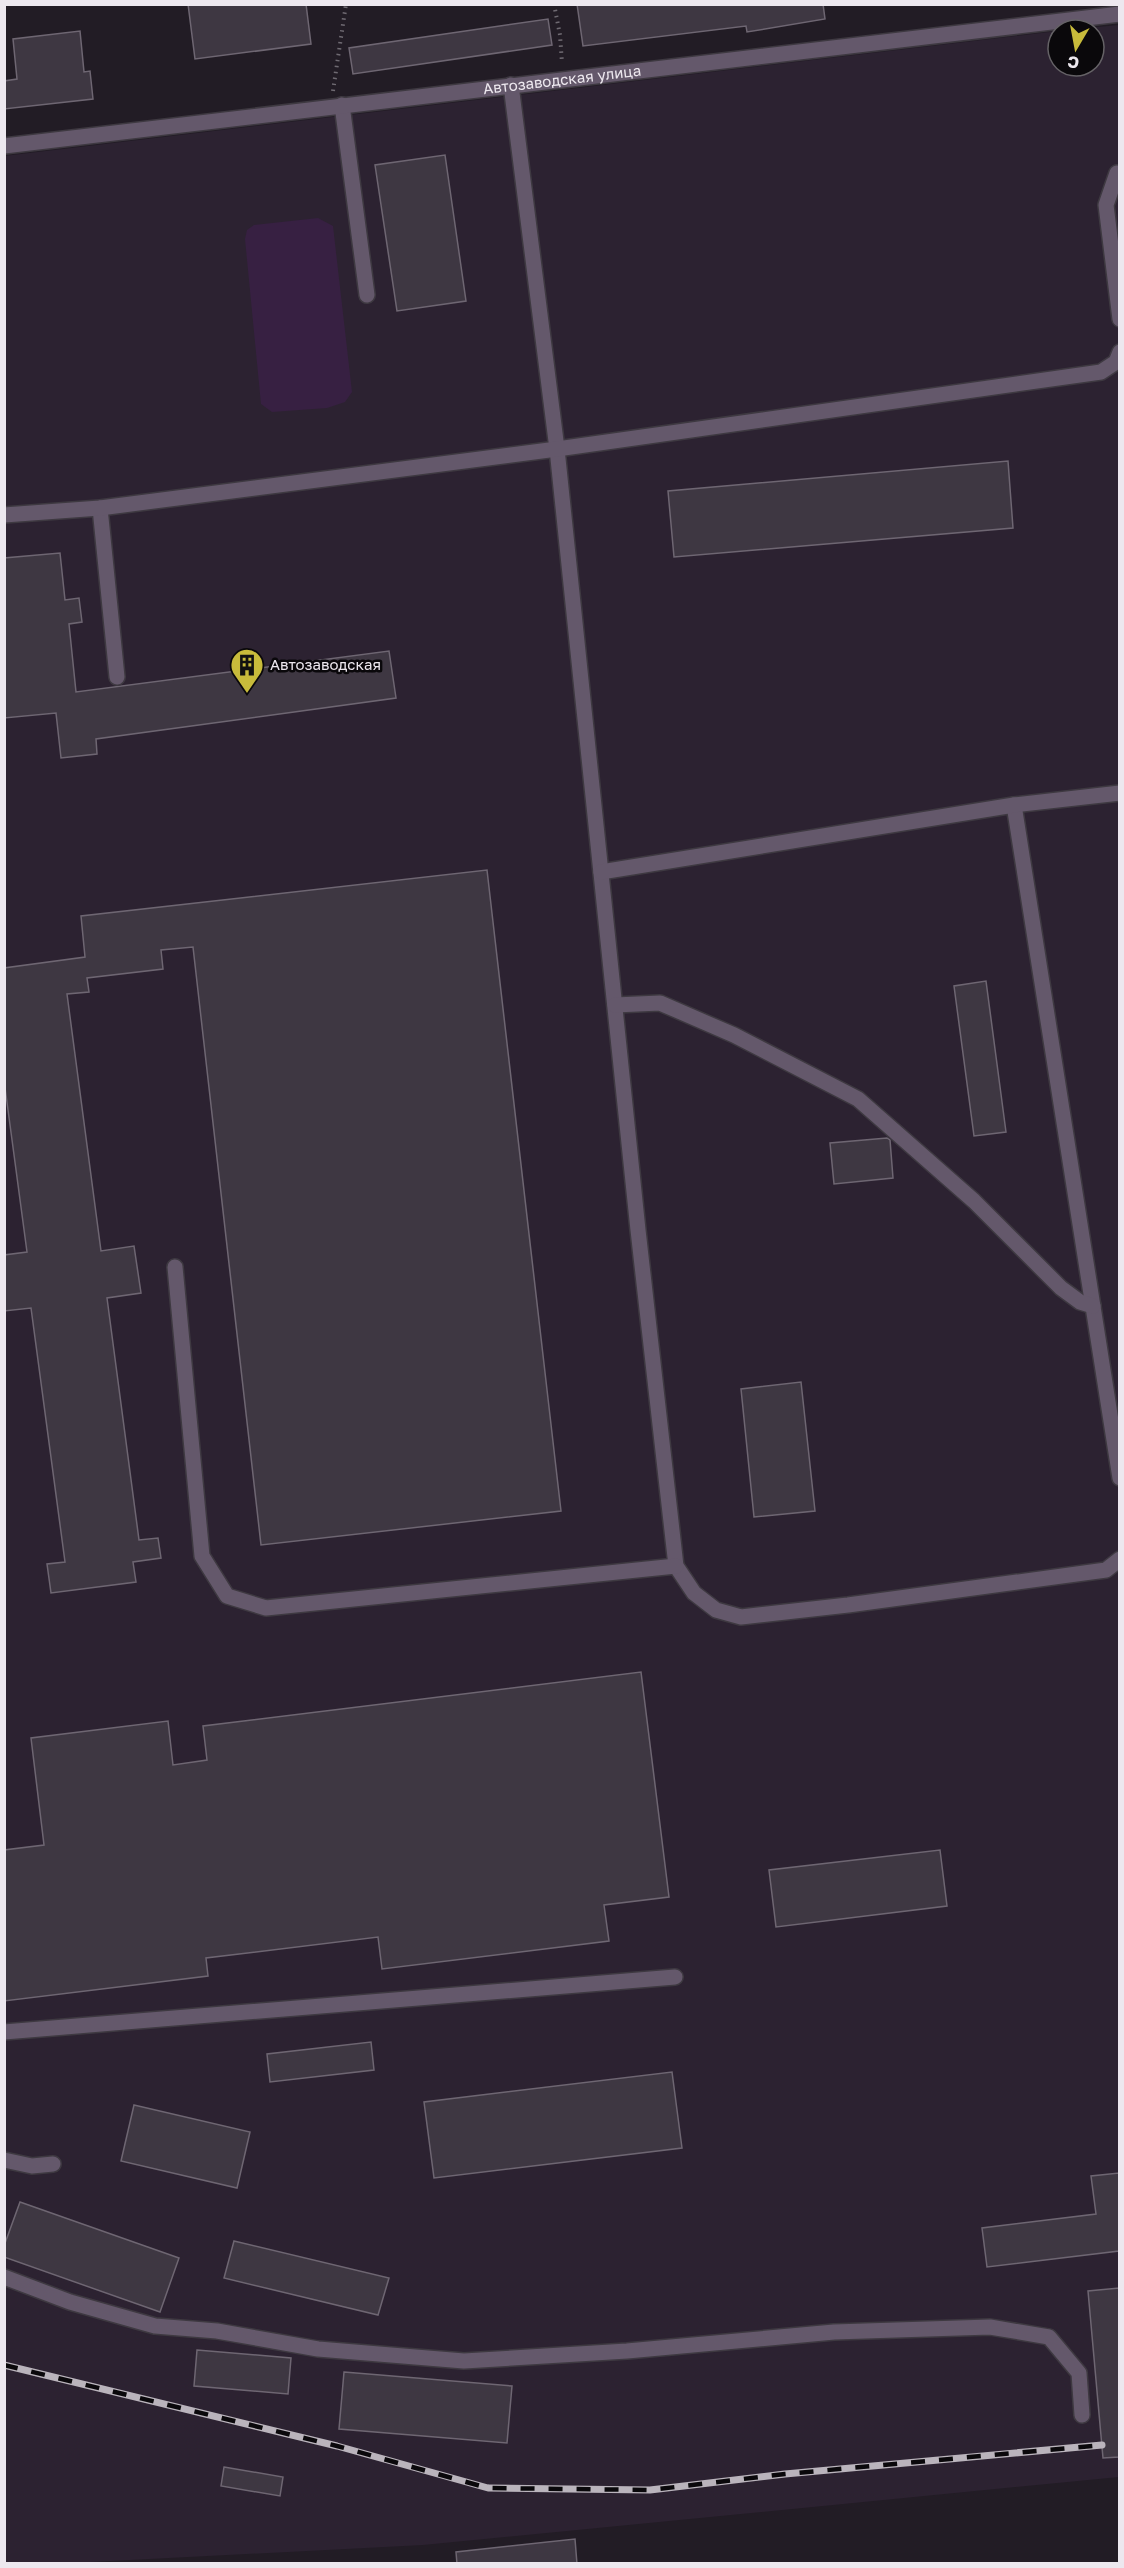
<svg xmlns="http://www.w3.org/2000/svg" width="1124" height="2568" viewBox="0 0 1124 2568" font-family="'Golos Text',sans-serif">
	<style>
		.built { fill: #2c2231 }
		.green { fill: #372042 }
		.building { fill: #3e3742; stroke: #6e6672; stroke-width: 1.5 }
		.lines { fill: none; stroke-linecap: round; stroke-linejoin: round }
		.minor-casing { stroke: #3e3941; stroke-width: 18 }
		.path { stroke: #6f6a72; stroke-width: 4; stroke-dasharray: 1.5 4.5; stroke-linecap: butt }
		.minor { stroke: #64586b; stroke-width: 15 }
		.rail-casing { stroke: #bab4bc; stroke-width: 7 }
		.rail { stroke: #0a080b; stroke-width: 4.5; stroke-dasharray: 14; stroke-linecap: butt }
		.labels { text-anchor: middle; stroke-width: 5; stroke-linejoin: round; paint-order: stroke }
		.street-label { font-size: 15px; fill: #ede8ef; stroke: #0a080b }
		.poi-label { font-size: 15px; fill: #ede8ef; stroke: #0a080b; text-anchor: start }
	</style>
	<rect width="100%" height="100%" fill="#221c25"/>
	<path class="built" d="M1119 25V2477L423 2545 72 2563H5L4 156 1058 31V66H1094V30H1066Z"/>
	<path class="green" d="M318 218 333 226 352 392 345 402 327 408 272 412 261 404 245 239 247 230 254 225Z"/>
	<g class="building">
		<path d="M188 4H306L311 44 195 59Z"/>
		<path d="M577 4H823L825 19 747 32 746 26 583 46Z"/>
		<path d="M548 19 552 45 353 74 349 48Z"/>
		<path d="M80 31 84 72 90 71 93 99 4 109V81L17 79 13 39Z"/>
		<path d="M445 155 466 301 397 311 375 165Z"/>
		<path d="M1008 461 1013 528 674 557 668 491Z"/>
		<path d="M60 553 65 600 79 598 82 622 69 624 76 692 389 651 396 698 96 739 97 754 61 758 56 713 4 718V558Z"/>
		<path d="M487 870 561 1511 261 1545 193 947 161 950 163 969 87 978 89 992 67 994 101 1251 134 1246 141 1293 107 1298 139 1540 158 1538 161 1558 133 1562 136 1582 51 1593 47 1564 65 1562 31 1308 4 1311V1255L27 1252 4 1080V968L85 957 81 916Z"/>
		<path d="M986 981 1006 1132 974 1136 954 986Z"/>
		<path d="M887 1138 890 1140 893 1178 834 1184 830 1143Z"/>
		<path d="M801 1382 815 1511 754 1517 741 1389Z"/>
		<path d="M641 1672 669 1897 604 1905 609 1941 382 1969 378 1937 206 1958 208 1976 4 2001V1850L44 1845 31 1738 168 1721 173 1765 207 1760 203 1726Z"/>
		<path d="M940 1850 947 1906 776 1927 769 1870Z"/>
		<path d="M371 2042 374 2070 270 2082 267 2054Z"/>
		<path d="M672 2072 682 2148 434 2178 424 2102Z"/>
		<path d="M134 2105 250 2132 237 2188 121 2161Z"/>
		<path d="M1119 2173V2251L987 2267 982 2228 1096 2214 1091 2176Z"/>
		<path d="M20 2202 179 2258 160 2312 4 2257V2246Z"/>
		<path d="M234 2241 389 2278 378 2315 224 2278Z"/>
		<path d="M1119 2288V2457L1103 2458 1088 2291Z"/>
		<path d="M197 2350 291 2358 288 2394 194 2386Z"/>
		<path d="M344 2372 512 2386 507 2443 339 2429Z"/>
		<path d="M224 2467 283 2477 280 2496 221 2486Z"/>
		<path d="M575 2539 577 2564H457L456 2552Z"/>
	</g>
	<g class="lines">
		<defs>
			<g id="minor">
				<path d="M511 85 557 449 638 1230 676 1566 694 1593 716 1610 741 1617 848 1605 1106 1570 1120 1559"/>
				<path d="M342 105 367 295"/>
				<path id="s1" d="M4 146 1120 14"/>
				<path d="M1117 173 1106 205 1120 319"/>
				<path d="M100 508 117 677"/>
				<path d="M4 515 100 508 557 449 1101 372 1116 362 1120 352"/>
				<path d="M1014 805 1120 1478"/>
				<path d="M601 872 1014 805 1120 793"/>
				<path d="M615 1005 660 1003 734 1035 858 1099 974 1201 1061 1288 1080 1302 1093 1306"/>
				<path d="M175 1267 202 1556 227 1596 266 1608 676 1566"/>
				<path d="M4 2032 675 1977"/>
				<path d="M4 2160 32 2166 53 2164"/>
				<path d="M4 2277 70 2302 155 2326 217 2331 318 2349 464 2361 627 2351 834 2332 990 2327 1049 2337 1079 2373 1082 2415"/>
			</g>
		</defs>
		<use href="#minor" class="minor-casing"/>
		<g class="path">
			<path d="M554 4 560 35 562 63"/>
			<path d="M333 91 346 4"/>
		</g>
		<use href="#minor" class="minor"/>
		<defs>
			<path id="rail" d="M4 2365 337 2446 488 2488 650 2490 785 2474 1102 2445"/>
		</defs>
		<use href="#rail" class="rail-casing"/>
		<use href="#rail" class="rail"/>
	</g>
	<defs>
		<symbol id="building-pin" viewBox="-11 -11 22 30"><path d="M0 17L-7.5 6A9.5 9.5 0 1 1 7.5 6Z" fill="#c8bb3b" stroke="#0a080b"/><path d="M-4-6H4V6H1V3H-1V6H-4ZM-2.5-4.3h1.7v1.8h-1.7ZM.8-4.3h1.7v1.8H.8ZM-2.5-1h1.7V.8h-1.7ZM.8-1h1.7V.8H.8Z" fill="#111"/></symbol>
	</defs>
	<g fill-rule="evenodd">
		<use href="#building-pin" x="228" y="646" width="38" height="52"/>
	</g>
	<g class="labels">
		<g class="street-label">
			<text dy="5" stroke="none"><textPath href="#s1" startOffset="562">Автозаводская улица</textPath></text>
		</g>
		<g class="poi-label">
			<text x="270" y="670">Автозаводская</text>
		</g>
	</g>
	<rect width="1124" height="2568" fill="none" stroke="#ede8ef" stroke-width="12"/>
	<g transform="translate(1076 48) rotate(190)"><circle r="28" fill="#0a080b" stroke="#656266" stroke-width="1.5"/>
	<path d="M0-4.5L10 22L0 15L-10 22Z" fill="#c8bb3b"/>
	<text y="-9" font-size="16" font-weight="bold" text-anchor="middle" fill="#ede8ef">С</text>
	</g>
</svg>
